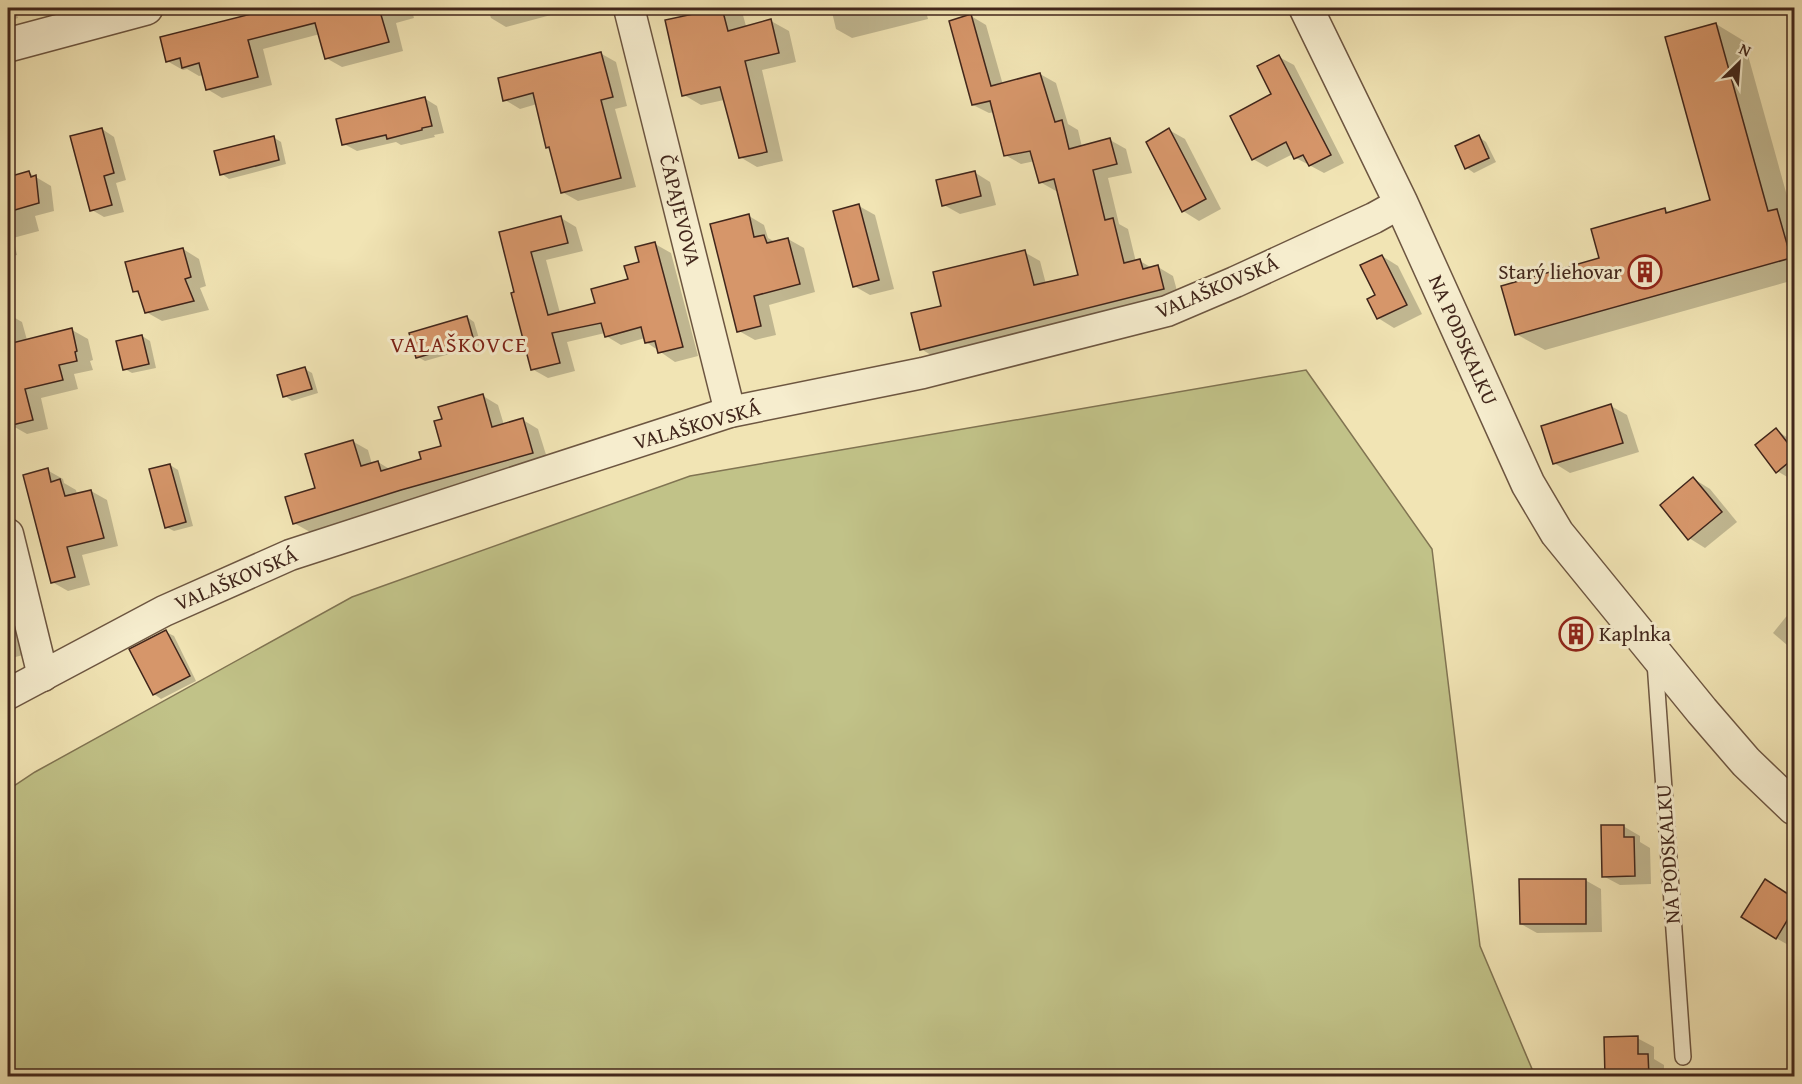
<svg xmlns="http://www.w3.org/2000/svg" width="1802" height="1084" viewBox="0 0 1802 1084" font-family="'Gentium Book Plus',serif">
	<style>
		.grass { fill: #c1c288; stroke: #817452; stroke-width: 1.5 }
		.shadow { fill: #0003 }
		.building { fill: #d6966a; stroke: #41261b; stroke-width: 1.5 }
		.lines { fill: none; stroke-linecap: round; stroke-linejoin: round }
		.service-casing { stroke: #6d5641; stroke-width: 18 }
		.minor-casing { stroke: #6d5641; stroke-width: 33 }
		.tertiary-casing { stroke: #6d5641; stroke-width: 36 }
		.service { stroke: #f6edce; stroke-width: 15 }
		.minor { stroke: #f6edce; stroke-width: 30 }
		.tertiary { stroke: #f6edce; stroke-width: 33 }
		.labels { text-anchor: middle; stroke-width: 6; stroke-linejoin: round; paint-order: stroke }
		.street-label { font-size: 21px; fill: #41261b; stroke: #f6edce }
		.poi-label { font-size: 21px; fill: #41261b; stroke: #f6edce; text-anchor: end }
		.neighbourhood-label { font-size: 22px; letter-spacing: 1.5px; fill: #7a1f14; stroke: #f6edce }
	</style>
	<rect width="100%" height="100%" fill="#f1e4b4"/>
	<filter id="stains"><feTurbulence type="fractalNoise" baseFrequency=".00333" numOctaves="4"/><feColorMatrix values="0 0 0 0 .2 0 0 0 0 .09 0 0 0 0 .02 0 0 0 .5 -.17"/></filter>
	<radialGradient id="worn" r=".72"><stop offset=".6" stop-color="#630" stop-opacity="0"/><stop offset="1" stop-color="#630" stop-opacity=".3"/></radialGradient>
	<path class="grass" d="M1306 370 1432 549 1480 946 1535 1076H8V790L35 772 352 597 690 476Z"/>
	<g class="shadow">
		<path d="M8 8H15L18 18 8 21Z"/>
		<path d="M280 8H423L412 11 414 18 396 23 403 51 342 67 326 58 320 34 263 49 272 85 222 98 207 89 203 75 199 76 187 69 183 70 167 61 162 38Z"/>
		<path d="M488 8H577L506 27 491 18Z"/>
		<path d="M680 8H741L746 26 771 21 789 31 796 62 762 70 783 161 757 167 740 157 724 100 701 105 684 95 683 18Z"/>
		<path d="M831 8H925L928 19 852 38 836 29Z"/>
		<path d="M971 16 986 25 1003 85 1040 74 1056 83 1068 124 1078 130 1082 147 1110 140 1126 149 1132 173 1108 178 1119 224 1128 229 1136 262 1140 261 1152 268 1158 267 1173 276 1179 298 936 358 921 349 943 307 1024 252 1040 261 1046 284 1080 276 1058 190 1056 191 1040 182 1035 161 1021 164 1005 155 995 112 989 113 973 105Z"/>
		<path d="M1716 24 1744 41 1794 221V280L1545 350 1516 334 1601 259 1665 210 1670 213 1712 202Z"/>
		<path d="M600 53 616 62 627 106 615 109 636 187 578 201 562 192 537 104 520 109 505 100Z"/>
		<path d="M1279 57 1294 65 1344 163 1324 173 1296 158 1293 154 1267 167 1253 159 1273 95Z"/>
		<path d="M424 98 437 106 444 133 434 135 435 137 401 145 396 142 357 151 344 144Z"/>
		<path d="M102 129 114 137 126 180 116 183 124 212 104 217 92 210Z"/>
		<path d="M1169 130 1185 139 1221 209 1199 221 1183 211Z"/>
		<path d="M273 137 281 142 286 164 229 179 222 174Z"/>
		<path d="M1479 137 1486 142 1496 162 1474 173 1467 168Z"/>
		<path d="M974 172 990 182 996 205 960 214 944 205Z"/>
		<path d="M29 173 51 186 54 211 35 216 39 231 13 238 17 255 8 257V178Z"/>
		<path d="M859 206 875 215 894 289 870 295 854 286Z"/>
		<path d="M749 216 764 225 768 238 775 242 788 239 804 248 815 292 769 305 776 335 755 340 739 331Z"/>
		<path d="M561 218 576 227 583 251 546 260 560 313 597 304 629 280 655 244 671 253 698 356 675 362 646 342 645 338 621 345 606 336 605 333 567 342 575 371 548 378 532 369 501 233Z"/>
		<path d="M183 249 199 259 206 286 200 288 209 310 162 321 146 312 141 295 134 291Z"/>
		<path d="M1382 256 1398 266 1422 314 1394 328 1378 318Z"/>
		<path d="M8 314 22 322 27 340 72 330 88 339 93 360 90 361 93 370 74 374 78 389 41 398 48 429 27 434 11 425 8 411Z"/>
		<path d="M467 317 474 322 481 345 425 361 418 357Z"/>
		<path d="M142 336 150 341 156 368 132 373 125 369Z"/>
		<path d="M305 369 312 373 318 393 292 401 285 396Z"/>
		<path d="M483 396 498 405 504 425 523 420 538 429 548 461 418 499 310 532 294 523 352 441 368 450 372 464 378 462 391 470 423 460 443 447 444 420Z"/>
		<path d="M1611 406 1627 415 1639 452 1570 473 1554 463Z"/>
		<path d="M1776 430 1794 442V481L1777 471Z"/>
		<path d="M170 465 178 470 193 526 174 531 166 527Z"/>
		<path d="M47 470 63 479 64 483 76 490 77 495 91 491 107 500 118 546 82 555 90 585 68 591 52 582Z"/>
		<path d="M1694 479 1710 489 1737 522 1705 548 1689 538Z"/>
		<path d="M8 593 23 655 8 659Z"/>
		<path d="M1794 607V651L1773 633Z"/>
		<path d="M166 632 174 636 196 681 161 699 154 694Z"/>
		<path d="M1623 826 1640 836V842L1650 848 1651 884 1620 885 1603 876Z"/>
		<path d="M1585 880 1601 889 1602 932 1537 933 1521 924Z"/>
		<path d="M1782 890 1794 899V943L1792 947 1776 938Z"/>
		<path d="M1637 1038 1654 1047V1059L1664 1065V1076H1607Z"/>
	</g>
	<g class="building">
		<path d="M275 8H379L389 42 325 59 315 23 248 40 258 77 206 90 199 63 182 68 180 58 166 62 160 37Z"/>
		<path d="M721 8H722L728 31 771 19 779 53 745 61 767 152 739 158 720 87 682 96 665 20Z"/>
		<path d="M971 14 991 86 1040 73 1055 122 1062 120 1069 149 1110 138 1117 164 1093 170 1105 220 1113 218 1124 263 1140 259 1143 269 1158 265 1164 289 920 350 911 313 941 306 933 272 1025 250 1034 285 1078 275 1054 179 1039 183 1030 151 1004 156 990 101 972 105 949 21Z"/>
		<path d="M1716 23 1768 211 1777 209 1791 258 1515 335 1501 286 1599 258 1591 229 1665 208 1666 213 1710 200 1665 37Z"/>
		<path d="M601 52 613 97 601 100 621 178 561 193 549 147 546 148 533 93 503 101 498 78Z"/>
		<path d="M1279 55 1331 155 1309 166 1303 155 1294 159 1286 142 1252 160 1230 116 1271 94 1257 66Z"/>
		<path d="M425 97 432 126 422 128V130L387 139 386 135 342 145 336 119Z"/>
		<path d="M102 128 114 173 104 176 112 205 90 211 70 136Z"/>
		<path d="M1169 128 1206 199 1182 212 1146 142Z"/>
		<path d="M1479 135 1489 158 1465 169 1455 146Z"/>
		<path d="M274 136 279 160 220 175 214 151Z"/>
		<path d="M29 171 31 177 36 175 39 203 8 212V177Z"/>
		<path d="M975 171 981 196 942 206 936 180Z"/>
		<path d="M859 204 879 280 853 287 833 211Z"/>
		<path d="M749 214 754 237 764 235 767 243 788 238 800 284 754 296 761 326 737 332 710 224Z"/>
		<path d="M561 216 568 243 531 252 548 315 595 303 591 289 628 279 624 266 639 262 635 247 655 242 683 347 658 353 655 341 645 343 641 327 605 337 601 323 552 333 560 363 531 370 511 293 514 292 499 232Z"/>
		<path d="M183 248 191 277 185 279 194 301 145 313 138 291 133 292 125 262Z"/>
		<path d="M1382 255 1407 305 1377 319 1367 299 1375 295 1360 265Z"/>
		<path d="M467 316 474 341 416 358 409 333Z"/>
		<path d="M72 328 77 351 75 352 77 361 59 365 63 380 25 389 33 420 8 426V344Z"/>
		<path d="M142 335 149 364 123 370 116 341Z"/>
		<path d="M305 367 312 389 283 397 277 375Z"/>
		<path d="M483 394 492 427 523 418 533 453 401 490 293 524 285 497 315 488 305 454 353 440 361 466 378 461 381 471 421 459 419 452 441 446 434 421 442 419 438 407Z"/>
		<path d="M1611 404 1623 443 1553 464 1541 426Z"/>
		<path d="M1776 428 1794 451V458L1776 473 1755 445Z"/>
		<path d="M170 464 186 522 165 528 149 469Z"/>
		<path d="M48 468 51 482 60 479 65 496 91 490 104 538 67 547 75 577 51 583 23 475Z"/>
		<path d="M1693 477 1722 512 1688 540 1660 505Z"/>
		<path d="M166 630 190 676 153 695 129 649Z"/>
		<path d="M1601 825H1624V837H1634L1635 876 1602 877Z"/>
		<path d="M1519 879H1586V924H1520Z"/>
		<path d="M1765 879 1794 898V909L1776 939 1741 917Z"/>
		<path d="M1638 1036V1054H1648L1649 1077H1605L1604 1037Z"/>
	</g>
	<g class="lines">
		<defs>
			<path id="service" d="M1655 662 1683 1057"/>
			<g id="minor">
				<path d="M629 8 730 412"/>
				<path d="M8 534 43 676"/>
				<path d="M8 694 164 611 290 555 730 412 923 373 1167 311 1235 282 1374 218 1401 203"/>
			</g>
			<g id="tertiary">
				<path d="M1306 8 1401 203 1528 484 1557 533 1702 711 1746 762 1794 808"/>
				<path d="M8 45 146 8"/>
			</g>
		</defs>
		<use href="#service" class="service-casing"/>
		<use href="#minor" class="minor-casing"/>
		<use href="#tertiary" class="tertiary-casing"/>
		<use href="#service" class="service"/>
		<use href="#minor" class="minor"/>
		<use href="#tertiary" class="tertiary"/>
	</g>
	<defs>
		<symbol id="building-ring" viewBox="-11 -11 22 22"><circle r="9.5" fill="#f6edce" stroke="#8f2418" stroke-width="1.5"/><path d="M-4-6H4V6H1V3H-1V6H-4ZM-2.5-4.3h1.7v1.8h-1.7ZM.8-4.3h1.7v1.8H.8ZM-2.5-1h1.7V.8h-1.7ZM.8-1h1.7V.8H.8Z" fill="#8f2418"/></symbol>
	</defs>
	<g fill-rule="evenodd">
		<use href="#building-ring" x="1626" y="253" width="38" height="38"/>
		<use href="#building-ring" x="1557" y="615" width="38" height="38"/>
	</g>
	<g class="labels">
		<g class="street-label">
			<text transform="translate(680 210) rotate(76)" y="7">ČAPAJEVOVA</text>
			<text transform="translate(1217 287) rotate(-23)" y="7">VALAŠKOVSKÁ</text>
			<text transform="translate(1463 340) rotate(66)" y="7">NA PODSKALKU</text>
			<text transform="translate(697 425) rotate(-16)" y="7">VALAŠKOVSKÁ</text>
			<text transform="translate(236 579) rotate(-23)" y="7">VALAŠKOVSKÁ</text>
			<text transform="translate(1668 854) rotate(-94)" y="7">NA PODSKALKU</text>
		</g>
		<g class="poi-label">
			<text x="1622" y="279">Starý liehovar</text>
			<text x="1599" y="641" text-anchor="start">Kaplnka</text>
		</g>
		<g class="neighbourhood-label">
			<text x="459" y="352">VALAŠKOVCE</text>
		</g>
	</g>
	<rect width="1802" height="1084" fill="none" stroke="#f1e4b4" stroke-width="30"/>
	<rect x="9" y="9" width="1784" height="1066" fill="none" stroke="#41261b" stroke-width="3"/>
	<rect x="15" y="15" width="1772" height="1054" fill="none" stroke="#41261b" stroke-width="1.5"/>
	<g transform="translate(1739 63) rotate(25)" stroke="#f6edce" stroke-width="4.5" paint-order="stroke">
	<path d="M0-4.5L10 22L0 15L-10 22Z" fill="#41261b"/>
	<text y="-9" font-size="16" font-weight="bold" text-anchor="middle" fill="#41261b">N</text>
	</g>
	<rect width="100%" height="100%" filter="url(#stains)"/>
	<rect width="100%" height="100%" fill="url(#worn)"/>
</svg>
